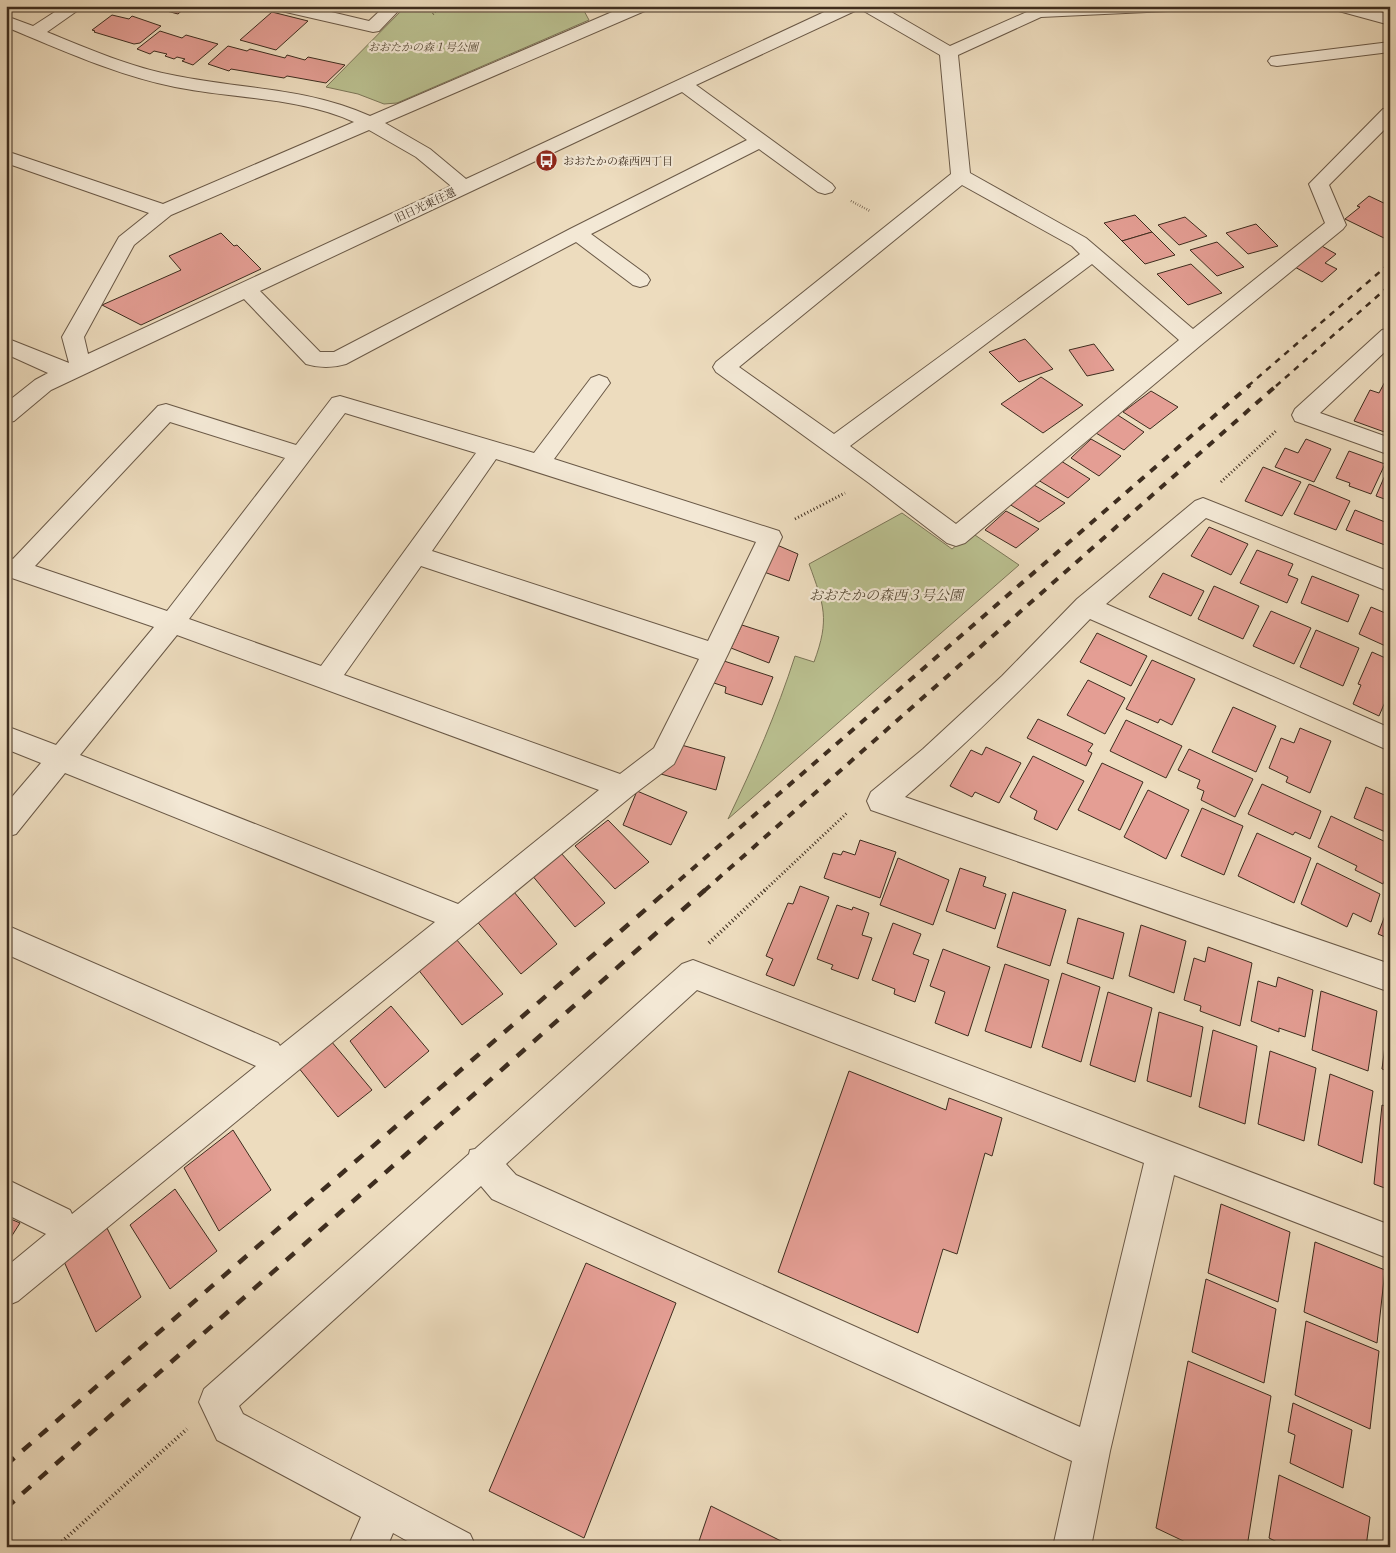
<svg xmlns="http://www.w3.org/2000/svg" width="1396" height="1553" viewBox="0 0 1396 1553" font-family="'IM FELL English','Noto Serif JP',serif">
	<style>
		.green { fill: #bac090; stroke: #7c7658 }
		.building { fill: #e49e94; stroke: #3e2d1f }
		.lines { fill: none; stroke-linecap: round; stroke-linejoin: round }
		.minor-casing { stroke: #6a5947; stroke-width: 2 }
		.path-far2 { stroke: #3e2d1f; stroke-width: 2.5; stroke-dasharray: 0.5 2; stroke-linecap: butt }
		.path-far1 { stroke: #3e2d1f; stroke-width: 3; stroke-dasharray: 1 2.5; stroke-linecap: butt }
		.path { stroke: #3e2d1f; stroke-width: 4; stroke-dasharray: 1 3; stroke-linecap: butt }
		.minor { fill: #f3e8d5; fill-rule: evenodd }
		.rail-far2 { stroke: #3e2d1f; stroke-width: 2.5; stroke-dasharray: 6 6; stroke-linecap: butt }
		.rail-far1 { stroke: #3e2d1f; stroke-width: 4; stroke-dasharray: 8 8; stroke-linecap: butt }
		.rail { stroke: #3e2d1f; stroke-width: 4.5; stroke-dasharray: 11 11; stroke-linecap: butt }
		.labels { text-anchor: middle; stroke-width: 4.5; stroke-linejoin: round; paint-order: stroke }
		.far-park-label { font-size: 11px; font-style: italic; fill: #574a36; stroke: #f3e8d5 }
		.far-poi-label { font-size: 11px; fill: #3e2d1f; stroke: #f3e8d5; text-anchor: start }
		.far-street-label { font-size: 11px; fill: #3e2d1f; stroke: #f3e8d5 }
		.park-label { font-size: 14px; font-style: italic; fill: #574a36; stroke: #f3e8d5 }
	</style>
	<rect width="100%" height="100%" fill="#eddcbe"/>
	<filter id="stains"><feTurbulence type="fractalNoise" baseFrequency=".004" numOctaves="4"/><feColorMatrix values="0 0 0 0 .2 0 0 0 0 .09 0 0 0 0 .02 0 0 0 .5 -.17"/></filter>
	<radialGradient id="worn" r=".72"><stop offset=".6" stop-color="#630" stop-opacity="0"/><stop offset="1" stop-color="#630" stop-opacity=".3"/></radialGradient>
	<g class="green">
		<path d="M406 6H569L583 9 589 20 397 103 384 104 358 94 326 87Z"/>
		<path d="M902 513 952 549 972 533 1019 565 728 819C754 765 777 712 795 656L814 662C830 619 824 605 809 564Z"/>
	</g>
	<g class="building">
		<path d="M148 6H187L178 14Z"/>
		<path d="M272 12 308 21 276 50 240 40Z"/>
		<path d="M112 15 129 19 132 16 161 26 140 43 134 44 94 32 95 31 92 30Z"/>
		<path d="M160 31 182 38 186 35 218 44 193 65 182 61 185 59 177 57 174 59 165 56 167 54 154 51 150 54 137 49Z"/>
		<path d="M228 46 247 51 250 49 285 58 287 55 305 60 308 57 345 65 326 83 287 76 284 78 231 69 229 71 208 64Z"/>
		<path d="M1369 196 1390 206V236L1386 239 1345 219 1360 207 1357 206Z"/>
		<path d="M1135 215 1152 232 1122 241 1104 223Z"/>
		<path d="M1185 217 1207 236 1179 245 1158 225Z"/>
		<path d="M1256 224 1278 246 1248 254 1226 233Z"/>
		<path d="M1152 232 1175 255 1145 264 1122 241Z"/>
		<path d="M221 233 234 246 237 245 261 269 141 325 102 305 181 270 169 256Z"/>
		<path d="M1217 242 1244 267 1217 276 1190 250Z"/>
		<path d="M1320 245 1336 254 1325 263 1337 269 1322 282 1293 266Z"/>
		<path d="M1191 264 1222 293 1188 305 1157 274Z"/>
		<path d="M1025 339 1053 369 1019 382 989 352Z"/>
		<path d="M1094 344 1114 370 1087 376 1069 350Z"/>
		<path d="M1390 372V434L1354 421 1370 390 1379 393Z"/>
		<path d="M1041 377 1083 405 1043 433 1001 404Z"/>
		<path d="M1151 391 1178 407 1150 429 1123 412Z"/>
		<path d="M1113 412 1144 432 1124 450 1091 430Z"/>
		<path d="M1091 439 1121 456 1099 476 1071 458Z"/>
		<path d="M1306 439 1331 449 1314 482 1275 467 1285 448 1298 453Z"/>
		<path d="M1349 451 1385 464 1371 494 1349 486 1350 483 1336 478Z"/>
		<path d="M1061 461 1090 479 1068 498 1038 480Z"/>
		<path d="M1263 467 1301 482 1282 516 1245 501Z"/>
		<path d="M1386 473 1390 474V501L1376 496Z"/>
		<path d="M1309 484 1350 501 1336 530 1294 514Z"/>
		<path d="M1034 485 1065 503 1039 522 1009 504Z"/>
		<path d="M1355 510 1390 524V547L1346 530Z"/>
		<path d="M1006 511 1039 529 1016 548 985 530Z"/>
		<path d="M1209 527 1248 544 1231 575 1191 556Z"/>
		<path d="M777 545 798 554 789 581 764 572Z"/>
		<path d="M1257 550 1293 564 1288 575 1298 579 1287 603 1240 583Z"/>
		<path d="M1163 573 1204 591 1191 616 1149 597Z"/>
		<path d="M1312 576 1359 595 1348 622 1301 603Z"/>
		<path d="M1214 586 1259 606 1243 639 1198 619Z"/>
		<path d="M1371 607 1390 615V648L1359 634Z"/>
		<path d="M1271 611 1311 628 1294 664 1253 646Z"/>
		<path d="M742 625 779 637 769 663 731 648Z"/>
		<path d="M1316 630 1359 648 1343 686 1300 667Z"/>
		<path d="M1097 633 1147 656 1131 686 1080 662Z"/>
		<path d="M1372 652 1390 660V704L1385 702 1379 716 1353 704 1361 685 1358 684Z"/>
		<path d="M721 660 773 677 762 705 725 693 726 687 711 682Z"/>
		<path d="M1152 660 1195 679 1172 725 1160 719 1158 723 1126 709Z"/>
		<path d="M1088 680 1125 698 1105 734 1067 715Z"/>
		<path d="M1233 707 1276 726 1256 772 1212 752Z"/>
		<path d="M1038 719 1093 744 1088 751 1092 753 1086 766 1027 738Z"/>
		<path d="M1126 720 1182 746 1166 778 1110 751Z"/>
		<path d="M1300 728 1331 741 1310 793 1286 782 1288 777 1269 768 1281 738 1294 743Z"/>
		<path d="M674 743 725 757 716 790 661 774Z"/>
		<path d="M986 747 1021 763 999 803 975 792 972 797 950 786 971 750 982 755Z"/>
		<path d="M1189 749 1253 779 1235 817 1201 800 1204 791 1197 788 1200 780 1178 770Z"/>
		<path d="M1033 756 1084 781 1057 830 1034 819 1037 811 1010 797Z"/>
		<path d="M1102 763 1143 782 1120 830 1078 810Z"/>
		<path d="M1262 784 1321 811 1310 839 1295 832 1293 835 1248 814Z"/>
		<path d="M1366 787 1389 797 1390 795V834L1354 818Z"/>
		<path d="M1148 790 1189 810 1166 859 1124 837Z"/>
		<path d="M637 791 687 812 671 845 623 825Z"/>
		<path d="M1202 808 1243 826 1224 875 1181 856Z"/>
		<path d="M1331 816 1390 844V866L1383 884 1355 870 1357 866 1318 847Z"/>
		<path d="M608 820 649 862 615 889 575 846Z"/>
		<path d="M1257 833 1311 858 1294 903 1238 876Z"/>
		<path d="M860 840 896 852 880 898 824 878 833 853 841 855 843 851 855 855Z"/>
		<path d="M561 853 605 903 575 927 531 874Z"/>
		<path d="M898 858 949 880 933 925 880 905Z"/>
		<path d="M1317 863 1380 894 1371 922 1353 913 1347 927 1301 904Z"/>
		<path d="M960 868 986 877 983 886 1006 894 995 929 946 911Z"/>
		<path d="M800 886 829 897 794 986 766 975 773 959 766 956 788 903 793 904Z"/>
		<path d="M514 892 557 944 521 974 475 919Z"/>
		<path d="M1013 892 1066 910 1050 966 997 947Z"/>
		<path d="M1390 902V939L1378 934Z"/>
		<path d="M837 905 852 910 853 907 869 913 862 935 872 938 858 979 831 969 833 965 817 959Z"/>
		<path d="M1078 918 1124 933 1113 979 1067 963Z"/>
		<path d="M893 923 921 934 913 954 929 960 915 1002 894 994 895 989 872 980Z"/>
		<path d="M1141 925 1186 941 1174 993 1129 976Z"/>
		<path d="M456 939 503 994 462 1025 417 968Z"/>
		<path d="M1208 947 1252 963 1240 1026 1200 1011 1201 1006 1184 1000 1194 958 1205 962Z"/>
		<path d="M943 949 990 967 968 1036 935 1023 945 992 930 986Z"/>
		<path d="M1005 964 1049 980 1031 1048 985 1031Z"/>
		<path d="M1062 973 1100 987 1081 1062 1042 1047Z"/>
		<path d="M1278 977 1313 990 1305 1037 1279 1028V1032L1251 1021 1258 981 1276 987Z"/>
		<path d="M1321 991 1377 1011 1368 1071 1312 1050Z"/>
		<path d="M1108 992 1152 1008 1135 1082 1090 1065Z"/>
		<path d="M391 1006 429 1051 385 1088 350 1041Z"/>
		<path d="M1159 1012 1203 1027 1191 1097 1147 1081Z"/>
		<path d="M1213 1030 1257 1046 1245 1124 1199 1107Z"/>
		<path d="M1386 1038 1390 1039V1072L1382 1069Z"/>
		<path d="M331 1041 372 1090 338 1117 298 1067Z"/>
		<path d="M1270 1051 1316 1068 1304 1141 1258 1124Z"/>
		<path d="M849 1071 946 1110 949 1098 1002 1118 992 1156 985 1153 957 1254 943 1249 918 1333 778 1272Z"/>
		<path d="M1330 1074 1373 1091 1362 1163 1318 1145Z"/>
		<path d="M1382 1105 1390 1108V1190L1374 1184Z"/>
		<path d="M233 1130 271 1190 219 1231 184 1168Z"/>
		<path d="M175 1189 217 1251 170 1289 130 1225Z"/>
		<path d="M1221 1204 1290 1232 1278 1302 1208 1273Z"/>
		<path d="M6 1217 20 1223 6 1245Z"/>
		<path d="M105 1224 141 1297 96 1332 61 1255Z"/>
		<path d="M1315 1242 1385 1270 1377 1343 1304 1312Z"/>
		<path d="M586 1263 676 1303 584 1538 489 1491Z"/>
		<path d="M1206 1279 1276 1309 1264 1383 1192 1352Z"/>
		<path d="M1306 1321 1379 1351 1370 1429 1295 1395Z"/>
		<path d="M1188 1361 1271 1396 1247 1547H1196L1156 1528Z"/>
		<path d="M1293 1403 1352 1430 1343 1488 1290 1463 1295 1435 1288 1432Z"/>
		<path d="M1279 1475 1370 1517 1366 1547H1287L1269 1538Z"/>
		<path d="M711 1506 793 1547H697Z"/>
	</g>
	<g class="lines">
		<defs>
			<g id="minor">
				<path d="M64 6H84L47 32C89 49 132 68 177 76 241 89 309 88 370 116L626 6H649L647 10 385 123 430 149 466 179 837 6H859L857 10 696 85 832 184 835 188 832 192 825 194 818 192 759 149 591 234 647 275 650 280 647 285 640 287 633 285 576 242 346 364C333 368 319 368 306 364L244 299 51 390 14 421 6 423V403L35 380 48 373 6 354V338L69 363 62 337 119 237 149 213 6 163V151L163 204 354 122C298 97 235 99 175 87 116 75 62 50 6 27V16L33 26ZM682 92 747 140 570 229 334 352H320L260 291ZM369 130 416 157 451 186 88 354 84 337 134 245 171 215Z"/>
				<path d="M275 6H306L369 21 385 6H403L379 31 373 32 277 10Z"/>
				<path d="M860 6H881L950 46 1038 7 1176 6 1174 10 1168 11 1041 17 958 55 970 173 1086 238 1193 329 1325 223 1309 184 1383 109 1390 108V124L1329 185 1346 225 1343 229 1201 345 965 543 956 546 947 543 869 483 716 372 713 367 716 362 951 174 940 55 862 10ZM962 185 1072 246 1080 254 834 434 739 367ZM1092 264 1179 340 956 524 850 446Z"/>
				<path d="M1333 6H1361L1390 15V25L1335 10Z"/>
				<path d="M1390 42V52L1277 66 1271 65 1268 61 1271 57 1277 56Z"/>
				<path d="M1390 328V347L1320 413 1390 438V455L1295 421 1292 415 1295 409 1382 330Z"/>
				<path d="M599 375 607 378 610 383 554 459 779 531 782 537 728 654 674 764 633 795 18 1301 6 1306V1267L46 1234 6 1214V1179L70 1210 72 1214 256 1066 6 954V925L278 1043 280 1046 435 922 65 773 16 834 6 837V804L41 763 6 749V726L56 745 154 627 6 576V557L13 559 158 406 166 404 296 445 332 398 340 396 534 453 591 378ZM345 413 476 453 321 666 189 619ZM170 422 285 458 167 611 35 566ZM496 459 756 542 708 641 432 551ZM421 566 699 659 654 748 620 774 344 675ZM177 635 599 790 458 904 80 755Z"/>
				<path d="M1203 498 1390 572V592L1206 518 1106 604 1390 728V751L1090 619C1030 681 970 741 905 797L1390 964V992L871 810 867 801 871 792 923 749 1002 676 1077 599 1195 501Z"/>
				<path d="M693 960 1390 1225V1259L1174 1175 1110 1451 1091 1547H1053L1072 1461 492 1199 481 1186 239 1406 243 1414 470 1534 476 1547H418L393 1533 387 1547H348L361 1517 217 1440 199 1402 204 1389 469 1154 470 1150 475 1149 682 964ZM697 990 1144 1163 1080 1427 516 1175 506 1164Z"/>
			</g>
		</defs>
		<use href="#minor" class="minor-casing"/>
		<g class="path-far2">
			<path d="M433 14 441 6"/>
			<path d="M851 201 870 211"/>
		</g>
		<g class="path-far1">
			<path d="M1221 482 1277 430"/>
			<path d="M795 519 845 493"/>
			<path d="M764 891 848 812"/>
		</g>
		<g class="path">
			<path d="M709 943 765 890"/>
			<path d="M56 1547 187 1429"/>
		</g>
		<use href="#minor" class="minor"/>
		<g class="rail-far2">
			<path d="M1248 386 1390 263"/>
			<path d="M1276 386 1390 285"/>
		</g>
		<g class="rail-far1">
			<path d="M667 891 1250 385"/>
			<path d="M704 891 1277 385"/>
		</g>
		<g class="rail">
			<path d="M6 1465 668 890"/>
			<path d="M6 1508 705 890"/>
		</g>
	</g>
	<defs>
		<symbol id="bus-disc" viewBox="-11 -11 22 22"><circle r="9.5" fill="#8f2418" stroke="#f3e8d5"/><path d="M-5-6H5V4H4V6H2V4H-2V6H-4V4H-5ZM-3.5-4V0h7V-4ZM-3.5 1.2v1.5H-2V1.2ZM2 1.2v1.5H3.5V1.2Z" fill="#fff"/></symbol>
	</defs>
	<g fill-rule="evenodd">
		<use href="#bus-disc" x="534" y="148" width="25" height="25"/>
	</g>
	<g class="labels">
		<g class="far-park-label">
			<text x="423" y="51">おおたかの森１号公園</text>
		</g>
		<g class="far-poi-label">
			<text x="563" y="165">おおたかの森西四丁目</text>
		</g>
		<g class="far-street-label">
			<text transform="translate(425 205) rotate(-25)" y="4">旧日光東往還</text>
		</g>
		<g class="park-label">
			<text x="886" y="600">おおたかの森西３号公園</text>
		</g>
	</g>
	<rect width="1396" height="1553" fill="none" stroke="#eddcbe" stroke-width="25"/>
	<rect x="8" y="8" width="1381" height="1538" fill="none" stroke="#3e2d1f" stroke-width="2.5"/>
	<rect x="12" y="12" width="1371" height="1528" fill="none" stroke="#3e2d1f"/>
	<rect width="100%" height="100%" filter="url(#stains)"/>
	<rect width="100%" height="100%" fill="url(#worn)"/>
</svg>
